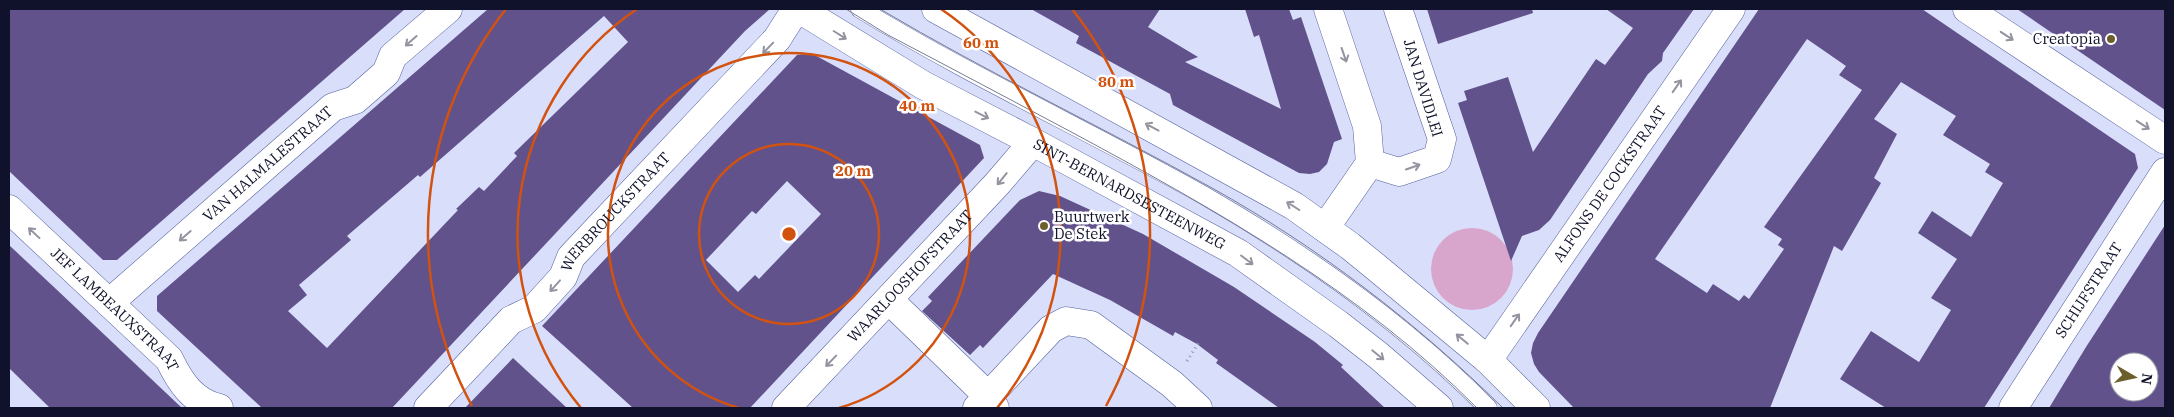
<svg xmlns="http://www.w3.org/2000/svg" width="2174" height="417" viewBox="0 0 2174 417" font-family="'IBM Plex Serif',serif">
	<style>
		.green { fill: #d8a6cc }
		.building { fill: #62528c; fill-rule: evenodd }
		.lines { fill: none; stroke-linecap: round; stroke-linejoin: round }
		.lane-casing { stroke: #555f9c; stroke-width: 19 }
		.street-casing { stroke: #555f9c; stroke-width: 29 }
		.secondary-casing { stroke: #555f9c; stroke-width: 29 }
		.path { stroke: #8a8ea9; stroke-width: 3; stroke-dasharray: 1 4; stroke-linecap: butt }
		.lane { stroke: #fff; stroke-width: 18 }
		.street { stroke: #fff; stroke-width: 28 }
		.secondary { stroke: #fff; stroke-width: 28 }
		.tram { stroke: #777c96; stroke-width: 1 }
		.oneway { stroke: #93949f }
		.ring { fill: none; stroke: #d2520f; stroke-width: 2.5 }
		.poi-dot { fill: #6c5f2c; stroke: #fff; stroke-width: 2 }
		.labels { text-anchor: middle; stroke-width: 5; stroke-linejoin: round; paint-order: stroke }
		.poi-label { font-size: 15px; fill: #0f122a; stroke: #fff; text-anchor: end }
		.street-label { font-size: 15px; fill: #0f122a; stroke: #fff }
		.centre { fill: #d2520f; stroke: #fff; stroke-width: 2.5 }
		.ring-label { font-size: 15px; text-anchor: middle; font-weight: bold; fill: #d2520f; stroke: #fff; stroke-width: 5; stroke-linejoin: round; paint-order: stroke }
	</style>
	<rect width="100%" height="100%" fill="#d9dffb"/>
	<circle class="green" cx="1472" cy="269" r="41"/>
	<g class="building">
		<path d="M9 9H405L117 260H103L9 171Z"/>
		<path d="M488 9H770L745 31 392 408H262L157 311V296ZM604 16 628 42 514 153 517 156 484 191 479 187 456 209 458 210 327 348 288 311 307 295 299 285 351 240 347 236 418 175 420 177Z"/>
		<path d="M1031 9H1160L1148 27 1198 57 1185 62 1281 109 1259 35 1254 37 1245 9H1289L1293 20 1301 17 1342 139 1334 142 1327 164 1319 172 1310 174 1299 173 1173 105 1170 94 1076 43 1079 36Z"/>
		<path d="M1427 9H1532L1533 13 1438 44Z"/>
		<path d="M1606 9H1694L1663 53 1662 61 1648 74 1550 220 1539 230 1522 236 1511 261 1458 103 1467 100 1464 91 1508 77 1533 152 1596 59 1605 65 1633 28Z"/>
		<path d="M1759 9H1922L2135 154 2138 168 1984 408H1886L1840 379 1871 331 1919 362 1951 310 1931 298 1957 259 1918 233 1932 211 1971 237 2003 183 1985 172 1990 164 1943 135 1956 116 1901 82 1874 119 1897 134 1874 178 1881 183 1842 251 1834 246 1770 408H1574L1539 372 1534 364 1531 353 1533 343 1538 333ZM1807 39 1846 66 1839 75 1862 90 1764 227 1782 239 1778 245 1784 249 1749 299 1744 295 1739 301 1713 284 1707 293 1655 259Z"/>
		<path d="M2017 9H2165V110L2121 80Z"/>
		<path d="M811 53 980 145 984 158 750 408H633L542 326 797 55ZM787 181 821 214 759 279 755 275 738 292 706 260 752 211 756 214Z"/>
		<path d="M1039 191 1060 196 1143 234 1234 287 1315 342 1343 365 1341 367 1385 408H1279L1216 363 1218 360 1197 344 1175 332 1173 336 1110 300 1053 274 983 348 980 345 970 355 922 311 932 301 928 297 1020 200Z"/>
		<path d="M2165 225V408H2049L2086 347ZM2119 362H2149V392H2119Z"/>
		<path d="M9 245 56 289 182 408H50L9 368Z"/>
		<path d="M513 358 567 408H465Z"/>
	</g>
	<g class="lines">
		<defs>
			<path id="lane" d="M860 9C972 77 1091 132 1205 196 1307 255 1405 324 1488 408"/>
			<g id="street">
				<path d="M1967 9 2165 140"/>
				<path d="M1370 163 1399 172 1437 159 1442 139 1398 9"/>
				<path id="s1" d="M9 209 169 359C180 382 193 402 219 408"/>
				<path d="M1325 228 1370 163 1367 126 1328 9"/>
				<path d="M889 300 988 396 995 408"/>
				<path id="s2" d="M109 303 333 107 355 100 386 73 393 56 448 9"/>
				<path id="s3" d="M1488 360 1731 9"/>
				<path id="s4" d="M428 408 511 320 534 309 563 277 571 257 777 39 796 9"/>
				<path id="s5" d="M786 408 997 184 1033 142"/>
				<path d="M977 408 1051 329 1066 321 1091 325 1172 384 1198 408"/>
				<path id="s6" d="M2013 408 2165 172"/>
			</g>
			<g id="secondary">
				<path id="s7" d="M799 9 923 85 1033 142 1238 253 1338 324 1379 356 1439 408"/>
				<path d="M936 9 1294 206 1350 246 1377 268 1488 360 1536 408"/>
			</g>
		</defs>
		<use href="#lane" class="lane-casing"/>
		<use href="#street" class="street-casing"/>
		<use href="#secondary" class="secondary-casing"/>
		<path class="path" d="M1187 361 1199 342"/>
		<use href="#lane" class="lane"/>
		<use href="#street" class="street"/>
		<use href="#secondary" class="secondary"/>
		<g class="tram">
			<path d="M846 9 888 35C951 68 1013 101 1075 134 1218 211 1362 292 1477 408"/>
			<path d="M880 9C988 73 1102 127 1212 188 1318 247 1417 323 1503 408"/>
		</g>
	</g>
	<defs><path id="oneway-shaft" d="M-6 0H5M1.5-3L5.5 0L1.5 3" fill="none" stroke-width="1.6" stroke-linecap="round" stroke-linejoin="round" transform="scale(1.25)"/></defs>
	<g class="oneway">
		<use href="#oneway-shaft" transform="translate(840 35) rotate(32)"/>
		<use href="#oneway-shaft" transform="translate(2007 36) rotate(33)"/>
		<use href="#oneway-shaft" transform="translate(411 41) rotate(139)"/>
		<use href="#oneway-shaft" transform="translate(768 48) rotate(134)"/>
		<use href="#oneway-shaft" transform="translate(1344 55) rotate(71)"/>
		<use href="#oneway-shaft" transform="translate(1677 86) rotate(-55)"/>
		<use href="#oneway-shaft" transform="translate(982 115) rotate(27)"/>
		<use href="#oneway-shaft" transform="translate(2143 125) rotate(33)"/>
		<use href="#oneway-shaft" transform="translate(1152 127) rotate(-152)"/>
		<use href="#oneway-shaft" transform="translate(1413 167) rotate(-19)"/>
		<use href="#oneway-shaft" transform="translate(1002 179) rotate(129)"/>
		<use href="#oneway-shaft" transform="translate(1293 206) rotate(-148)"/>
		<use href="#oneway-shaft" transform="translate(34 233) rotate(-137)"/>
		<use href="#oneway-shaft" transform="translate(185 236) rotate(139)"/>
		<use href="#oneway-shaft" transform="translate(1247 260) rotate(37)"/>
		<use href="#oneway-shaft" transform="translate(555 286) rotate(132)"/>
		<use href="#oneway-shaft" transform="translate(1515 320) rotate(-55)"/>
		<use href="#oneway-shaft" transform="translate(1462 339) rotate(-140)"/>
		<use href="#oneway-shaft" transform="translate(1378 355) rotate(39)"/>
		<use href="#oneway-shaft" transform="translate(831 361) rotate(134)"/>
	</g>
	<g class="ring">
		<circle cx="789" cy="234" r="90"/>
		<path d="M739 408A181 181 0 1 1 839 408"/>
		<path d="M581 408A271 271 0 0 1 637 9M941 9A271 271 0 0 1 997 408"/>
		<path d="M472 406A361 361 0 0 1 506 9M1072 9A361 361 0 0 1 1106 406"/>
	</g>
	<g class="poi-dot">
		<circle cx="2111" cy="39" r="5"/>
		<circle cx="1044" cy="226" r="5"/>
	</g>
	<g class="labels">
		<g class="poi-label">
			<text x="2101" y="44">Creatopia</text>
			<text x="1054" y="222" text-anchor="start">Buurtwerk<tspan x="1054" dy="17">De Stek</tspan></text>
		</g>
		<g class="street-label">
			<text transform="translate(1423 88) rotate(73)" y="5">JAN DAVIDLEI</text>
			<text dy="5" stroke="none"><textPath href="#s2" startOffset="211">VAN HALMALESTRAAT</textPath></text>
			<text dy="5" stroke="none"><textPath href="#s3" startOffset="214">ALFONS DE COCKSTRAAT</textPath></text>
			<text dy="5" stroke="none"><textPath href="#s7" startOffset="379">SINT-BERNARDSESTEENWEG</textPath></text>
			<text dy="5" stroke="none"><textPath href="#s4" startOffset="274">WERBROUCKSTRAAT</textPath></text>
			<text dy="5" stroke="none"><textPath href="#s5" startOffset="181">WAARLOOSHOFSTRAAT</textPath></text>
			<text dy="5" stroke="none"><textPath href="#s6" startOffset="140">SCHIJFSTRAAT</textPath></text>
			<text dy="5" stroke="none"><textPath href="#s1" startOffset="146">JEF LAMBEAUXSTRAAT</textPath></text>
		</g>
	</g>
	<circle cx="789" cy="234" r="8" class="centre"/>
	<g class="ring-label">
		<text x="981" y="48">60 m</text>
		<text x="1116" y="87">80 m</text>
		<text x="917" y="111">40 m</text>
		<text x="853" y="176">20 m</text>
	</g>
	<rect width="2174" height="417" fill="none" stroke="#0f122a" stroke-width="20"/>
	<g transform="translate(2134 377) rotate(99)"><circle r="24" fill="#ffffff" stroke="#9fa0aa"/>
	<path d="M0-4L9 19L0 12L-9 19Z" fill="#6c5f2c"/>
	<text y="-8" font-size="14" font-weight="bold" text-anchor="middle" fill="#0f122a">N</text>
	</g>
</svg>
